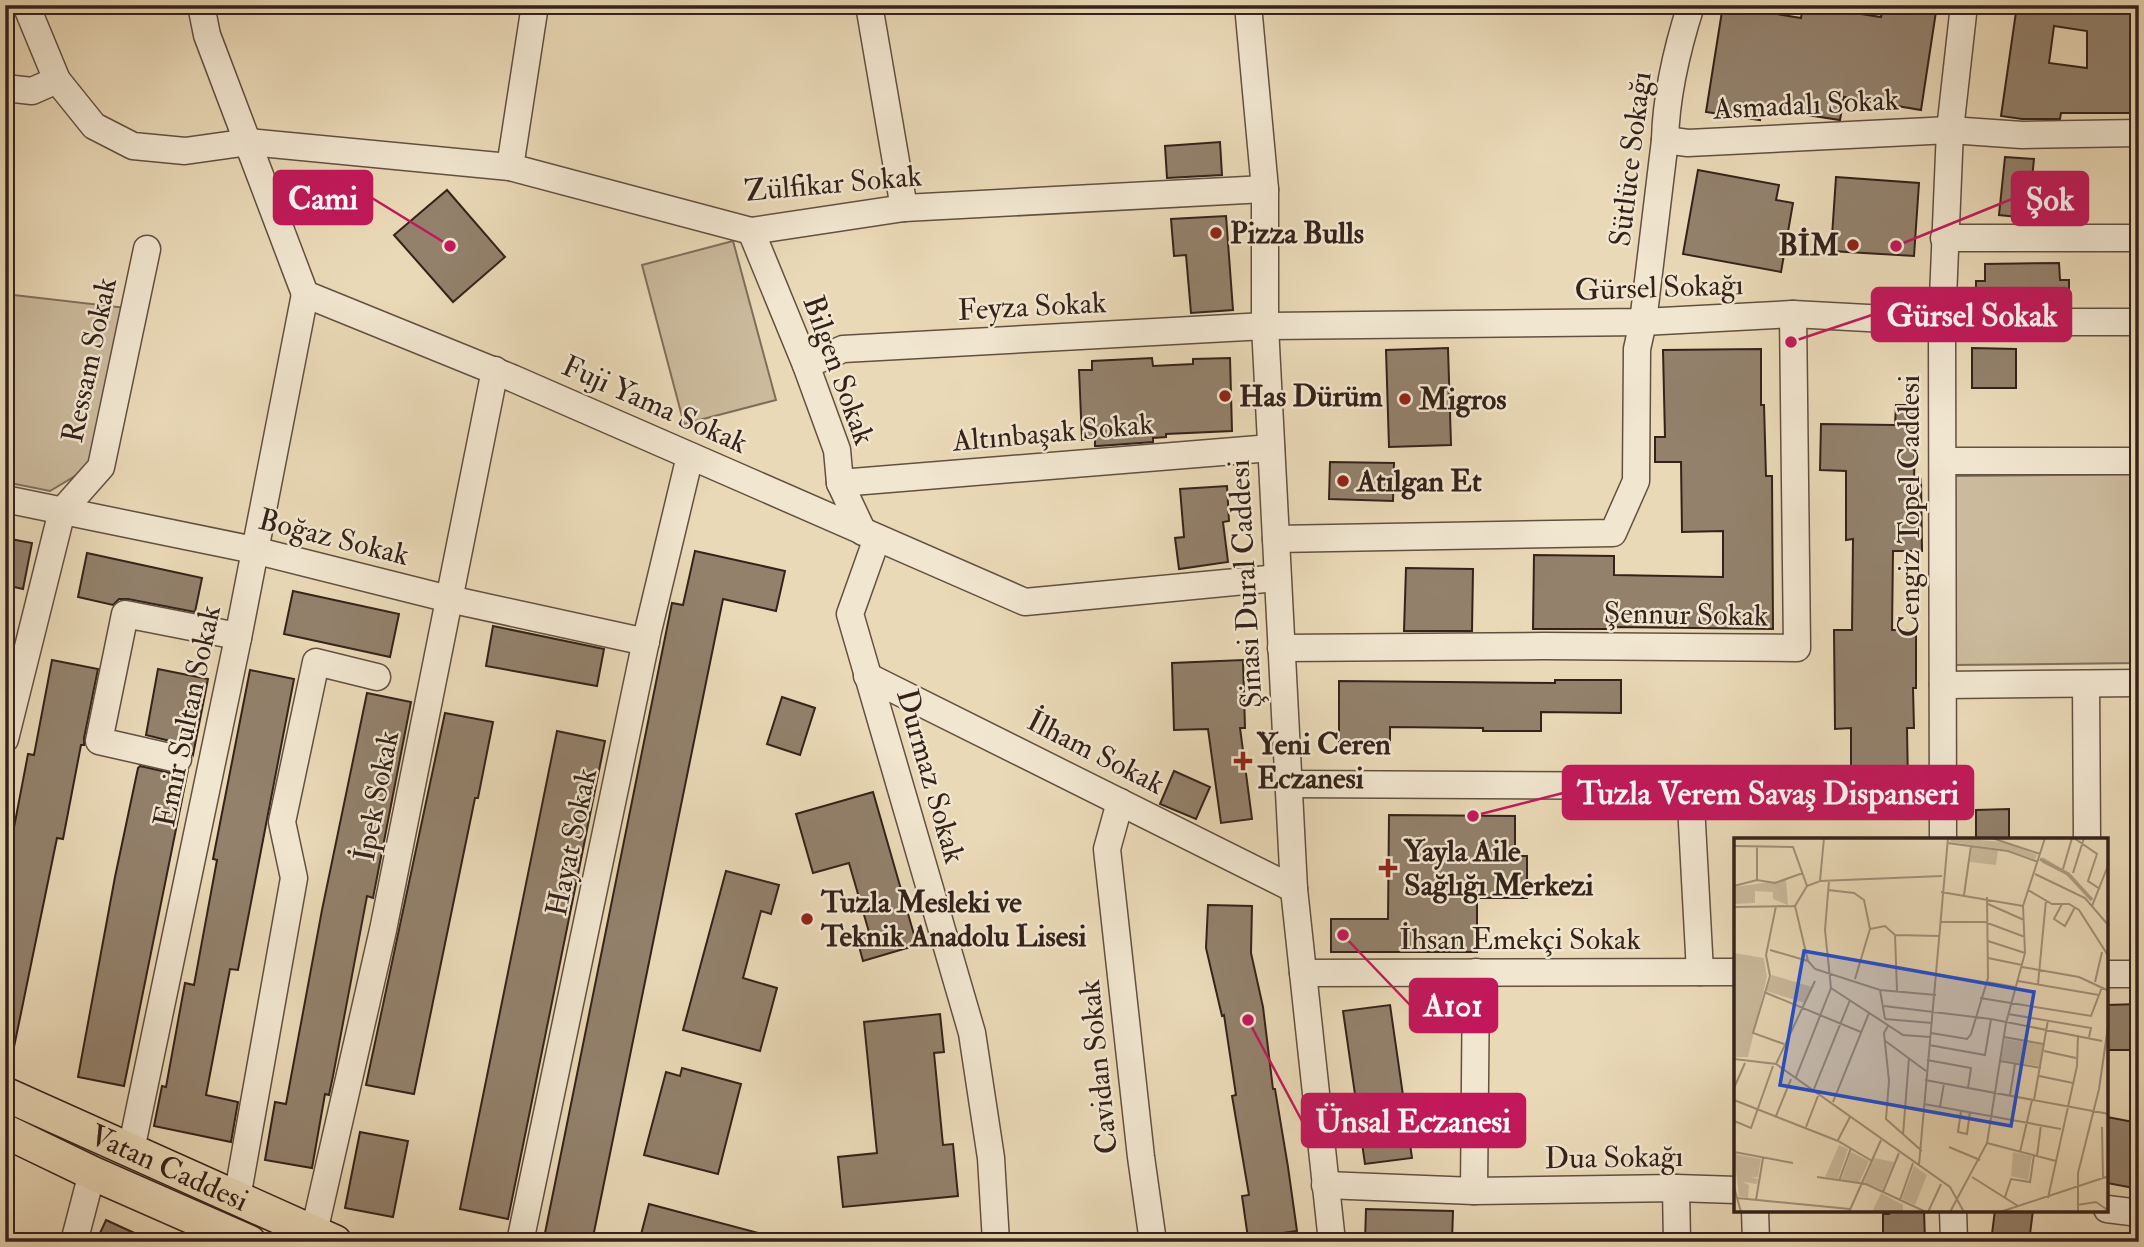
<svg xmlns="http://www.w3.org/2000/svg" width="2144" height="1247" viewBox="0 0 2144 1247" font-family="'IM FELL Double Pica',serif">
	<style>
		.green { fill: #cbba9c; stroke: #806e5b; stroke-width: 2 }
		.building { fill: #93816c; stroke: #34221a; stroke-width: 2; fill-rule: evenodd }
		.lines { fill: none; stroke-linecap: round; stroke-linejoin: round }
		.minor-casing { stroke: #625041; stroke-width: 29 }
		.major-casing { stroke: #34221a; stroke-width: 36 }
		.minor { stroke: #f1e6d0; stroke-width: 26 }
		.major { stroke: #ead9b7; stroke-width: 33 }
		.poi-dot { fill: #8f2418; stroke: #f1e6d0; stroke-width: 2.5 }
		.labels { text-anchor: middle; stroke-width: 5; stroke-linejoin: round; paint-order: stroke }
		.street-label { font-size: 30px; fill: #34221a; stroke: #f1e6d0 }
		.poi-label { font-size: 30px; font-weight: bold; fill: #34221a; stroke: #f1e6d0; text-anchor: start }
		.inset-river { fill: none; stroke: #ac9b82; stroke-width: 3.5 }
		.inset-road { fill: none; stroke: #a19078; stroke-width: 2 }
		.view { fill: #1d4ed8; fill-opacity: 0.15; stroke: #1d4ed8; stroke-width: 3.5 }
		.inset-edge { fill: none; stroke: #34221a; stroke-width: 3.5 }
		.leader { fill: none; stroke: #c2185b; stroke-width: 2.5 }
		.callout-dot { fill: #c2185b; stroke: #f1e6d0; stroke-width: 2.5 }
		.callout { fill: #c2185b; stroke: #c2185b; stroke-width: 2.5 }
		.callout-label { font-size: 32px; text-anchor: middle; font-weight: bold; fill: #fff }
	</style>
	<rect width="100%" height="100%" fill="#ead9b7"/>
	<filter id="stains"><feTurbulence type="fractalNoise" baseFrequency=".00286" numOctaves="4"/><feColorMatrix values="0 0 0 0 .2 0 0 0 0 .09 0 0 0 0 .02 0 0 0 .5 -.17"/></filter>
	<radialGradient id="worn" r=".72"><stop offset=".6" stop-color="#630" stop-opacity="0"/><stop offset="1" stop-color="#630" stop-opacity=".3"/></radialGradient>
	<g class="green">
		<path d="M733 241 776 400 684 424 642 265Z"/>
		<path d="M5 294 127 308 95 464 50 491 5 482Z"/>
		<path d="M2139 474V663L1953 665 1954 476Z"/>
	</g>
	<g class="building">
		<path d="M1723 5 1801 18 1803 5 1881 17 1883 5H1937L1921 110 1844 97 1840 120 1762 108 1760 120 1706 112Z"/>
		<path d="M2017 5H2139V113H2061L2060 119H2022L2001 116ZM2054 26 2087 31V68L2049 63Z"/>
		<path d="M1220 142 1222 175 1167 178 1165 146Z"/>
		<path d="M2005 157 2034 159 2028 218 1999 215Z"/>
		<path d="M1698 170 1779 185 1776 200 1793 203 1781 272 1683 254Z"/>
		<path d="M1836 177 1919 183 1914 256 1831 251Z"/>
		<path d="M447 190 505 257 453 302 394 235Z"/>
		<path d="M1226 216 1233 310 1191 313 1186 255 1174 256 1171 219Z"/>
		<path d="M2059 263 2060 280H2069V301L1976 302V281H1985V264Z"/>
		<path d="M1448 348 1451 445 1389 447 1386 350Z"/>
		<path d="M1972 348 2016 349V388H1972Z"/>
		<path d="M1761 349V405H1764L1766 476H1772L1773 629 1614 627V629H1533L1534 555 1614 556V575L1723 577V531L1682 532 1681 462H1655V437H1665L1663 350Z"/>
		<path d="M1152 358 1153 366 1193 364V359L1230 358 1232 431 1166 434V437L1153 438V442L1098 446H1095V439L1082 440 1079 370H1092V361Z"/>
		<path d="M1896 405H1916L1914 479H1921L1922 551H1893L1892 630H1916V688H1913L1914 728H1907L1908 785 1851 786V728L1835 729 1834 630H1852L1853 539 1846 540V471L1820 470 1821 424 1895 425Z"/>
		<path d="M1330 462 1394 463 1393 501 1329 499Z"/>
		<path d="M1227 486 1229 521 1223 522 1228 562 1179 569 1175 538 1184 537 1180 489Z"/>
		<path d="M5 538 32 543 23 589 5 585Z"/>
		<path d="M695 551 785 571 776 611 723 599 592 1242H562L544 1238 672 603 683 605Z"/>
		<path d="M87 553 202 578 195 612 128 599H119L113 605 78 597Z"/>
		<path d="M1406 568 1473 569 1472 631H1404Z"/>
		<path d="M293 591 399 614 390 657 284 634Z"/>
		<path d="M493 626 604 649 597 686 486 666Z"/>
		<path d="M52 660 98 669 84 738V745H81L63 839 57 838 14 1047 5 1046V837L12 838 28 754 34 755Z"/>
		<path d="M1243 660 1245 728H1240L1252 819 1221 823 1208 729 1174 730 1172 663Z"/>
		<path d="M158 669 208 679 193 755 189 748 182 744 146 735Z"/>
		<path d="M250 670 294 679 238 970 230 969 206 1095 238 1102 231 1142 154 1126 162 1086 166 1087 185 983 194 985 217 860 213 859Z"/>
		<path d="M1555 680H1621V713L1541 712V731H1483V728L1390 727V747H1339V681L1555 683Z"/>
		<path d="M367 693 411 702 373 898 367 896 333 1076 329 1095 325 1094 312 1168 265 1160 275 1102 286 1104 322 910Z"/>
		<path d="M782 697 815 708 800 755 767 744Z"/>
		<path d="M445 713 493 722 478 798H475L414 1094 366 1085Z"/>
		<path d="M557 731 605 741 508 1219 460 1209Z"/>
		<path d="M140 766 175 774H182L188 770 124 1086 78 1077 115 877 138 768Z"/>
		<path d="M1174 771 1210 787 1196 819 1160 804Z"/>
		<path d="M873 792 917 945 863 961 856 935 869 932 849 863 813 873 796 814Z"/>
		<path d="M2009 809V839H1976V810Z"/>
		<path d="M1389 815 1515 816V856H1527V898H1477V952H1331V919H1388Z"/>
		<path d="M726 871 779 885 771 914 761 911 743 978 777 988 760 1051 683 1030Z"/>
		<path d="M1208 905 1252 906 1251 953 1263 1007 1273 1089H1275L1288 1167 1297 1231 1248 1238 1242 1196 1249 1195 1232 1096 1236 1095 1224 1015 1222 1016 1206 948Z"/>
		<path d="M2139 1004V1050H2107V1005Z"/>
		<path d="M1390 1005 1412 1158 1365 1164 1343 1011Z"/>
		<path d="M940 1014 944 1052 934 1053 943 1145 953 1144 958 1196 843 1207 838 1157 877 1153 864 1022Z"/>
		<path d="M682 1068 741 1084 718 1174 644 1155 666 1072 680 1076Z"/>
		<path d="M2107 1117 2139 1123V1189L2107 1183Z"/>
		<path d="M360 1132 408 1141 393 1217 345 1208Z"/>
		<path d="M649 1204 770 1236 769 1242H639Z"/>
		<path d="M1366 1209 1453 1211 1452 1242H1365Z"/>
		<path d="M1889 1210H1924L1925 1242H1883V1214H1889Z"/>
		<path d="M1995 1210H2033L2029 1242H1991Z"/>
		<path d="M106 1220 154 1242H96Z"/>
	</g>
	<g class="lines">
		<defs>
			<g id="minor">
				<path d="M26 5 57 80 94 126 133 146 185 151 249 142 510 167 751 231 904 208 1265 189"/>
				<path d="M201 5 207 35 305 294 512 378 1025 602 1277 578"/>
				<path d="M869 5 904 208"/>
				<path d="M1248 5 1265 189V326L1294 889 1332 1242"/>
				<path d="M5 88 32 91 57 80"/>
				<path d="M1665 140 1688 143 1950 130 2022 135 2139 133"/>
				<path d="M510 167 535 5"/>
				<path d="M751 231 806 365 837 450 840 483 863 532"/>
				<path d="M1944 238H2139"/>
				<path d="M806 365 843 349 1265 326 1643 322 1793 314 1942 322H2139"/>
				<path d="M1943 461H2139"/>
				<path d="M840 483 1271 448"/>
				<path d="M5 499 254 550 449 599 646 642"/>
				<path d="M877 538 850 614 972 1033 991 1158 996 1242"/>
				<path d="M1276 539 1613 533 1636 481 1637 349 1643 322 1665 140C1666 95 1677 49 1691 5"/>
				<path d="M1281 648 1544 646 1797 648 1793 314"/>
				<path d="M867 676 1294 889"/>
				<path d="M2086 684 2087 839"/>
				<path d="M1943 685 2139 683"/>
				<path d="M5 739 62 511 101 467 147 249"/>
				<path d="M178 759 99 741 125 614 227 634 238 638"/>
				<path d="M1288 784 1690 786 1700 972"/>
				<path d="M1120 802 1107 849 1141 1157 1153 1242"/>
				<path d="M1943 839 1942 322 1950 130 1964 5"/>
				<path d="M1303 973 1736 972"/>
				<path d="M2107 974H2139"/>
				<path d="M131 1150 238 638 305 294"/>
				<path d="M1325 1185 1474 1191 1676 1188 1736 1190"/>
				<path d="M1676 1188 1677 1242"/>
				<path d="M1474 1191 1476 972"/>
				<path d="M237 1198 294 878 282 822 316 662 377 677"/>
				<path d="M2107 1209 2139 1213"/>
				<path d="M1755 1210 1756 1242"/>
				<path d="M1953 1210 1954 1242"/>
				<path d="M314 1232 383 930 495 370"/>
				<path d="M74 1242 92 1173"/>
				<path d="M520 1242 648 631 690 456"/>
			</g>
			<g id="major">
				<path id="s1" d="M5 1094 335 1242"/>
				<path d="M5 1131 92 1173 249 1242"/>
			</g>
		</defs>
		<use href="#minor" class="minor-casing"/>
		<use href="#major" class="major-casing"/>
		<use href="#minor" class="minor"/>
		<use href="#major" class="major"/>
	</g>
	<g class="poi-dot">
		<circle cx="1216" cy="233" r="7"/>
		<circle cx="1853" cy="245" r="7"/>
		<circle cx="1225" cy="396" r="7"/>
		<circle cx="1405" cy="399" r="7"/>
		<circle cx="1343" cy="481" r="7"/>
		<path d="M1239.5 750.5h7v7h7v7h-7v7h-7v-7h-7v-7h7z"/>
		<path d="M1384.5 857.5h7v7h7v7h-7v7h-7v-7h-7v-7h7z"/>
		<circle cx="807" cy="919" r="7"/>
	</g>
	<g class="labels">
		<g class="street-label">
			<text transform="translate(1806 104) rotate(-3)" y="10">Asmadalı Sokak</text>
			<text transform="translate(1630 159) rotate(-83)" y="10">Sütlüce Sokağı</text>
			<text transform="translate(833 183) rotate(-5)" y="10">Zülfikar Sokak</text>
			<text transform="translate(1659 287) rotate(-2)" y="10">Gürsel Sokağı</text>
			<text transform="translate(1032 306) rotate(-3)" y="10">Feyza Sokak</text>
			<text transform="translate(89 360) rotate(-78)" y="10">Ressam Sokak</text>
			<text transform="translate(839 370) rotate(70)" y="10">Bilgen Sokak</text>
			<text transform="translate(655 404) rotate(24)" y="10">Fuji Yama Sokak</text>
			<text transform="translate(1053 432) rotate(-5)" y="10">Altınbaşak Sokak</text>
			<text transform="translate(1909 506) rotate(-90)" y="10">Cengiz Topel Caddesi</text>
			<text transform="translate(334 537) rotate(14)" y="10">Boğaz Sokak</text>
			<text transform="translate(1245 584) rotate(-93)" y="10">Şinasi Dural Caddesi</text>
			<text transform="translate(1686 614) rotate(1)" y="10">Şennur Sokak</text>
			<text transform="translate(187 716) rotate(-78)" y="10">Emir Sultan Sokak</text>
			<text transform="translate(1096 752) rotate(27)" y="10">İlham Sokak</text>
			<text transform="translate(931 776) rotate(74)" y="10">Durmaz Sokak</text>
			<text transform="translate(376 796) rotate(-79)" y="10">İpek Sokak</text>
			<text transform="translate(571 842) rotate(-78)" y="10">Hayat Sokak</text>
			<text x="1520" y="949">İhsan Emekçi Sokak</text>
			<text transform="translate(1098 1067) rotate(-96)" y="10">Cavidan Sokak</text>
			<text transform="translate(1614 1157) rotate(-1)" y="10">Dua Sokağı</text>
			<text dy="10" stroke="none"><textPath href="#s1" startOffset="180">Vatan Caddesi</textPath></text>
		</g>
		<g class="poi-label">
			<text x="1230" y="243">Pizza Bulls</text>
			<text x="1839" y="255" text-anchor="end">BİM</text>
			<text x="1239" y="406">Has Dürüm</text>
			<text x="1419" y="409">Migros</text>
			<text x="1357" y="491">Atılgan Et</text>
			<text x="1257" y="754">Yeni Ceren<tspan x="1257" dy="34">Eczanesi</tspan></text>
			<text x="1404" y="861">Yayla Aile<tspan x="1404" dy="34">Sağlığı Merkezi</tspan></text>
			<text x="821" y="912">Tuzla Mesleki ve<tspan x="821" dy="34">Teknik Anadolu Lisesi</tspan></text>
		</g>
	</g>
	<g transform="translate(1734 838)">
		<rect width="374" height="374" fill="#ead9b7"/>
		<path d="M217 0 271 4 303 17 301 22 275 12 216 4ZM238 9 264 12 262 27 236 24ZM309 19 338 37 360 63 331 36 308 25ZM52 42 54 67 39 61V54L21 53V65L0 66V49ZM0 115 30 120 33 139 14 219H0ZM38 137 78 149 71 165 32 153ZM271 201 309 207 305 228 267 222ZM105 307 114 311 104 341 91 339ZM117 314 135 323 125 345 107 342ZM279 314 298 318 294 342 277 338ZM0 316 27 321 24 339H18L24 341 23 346 9 344 15 347 14 360 5 358ZM140 320 160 324 148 352 130 344ZM180 328 193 337 181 367 168 361ZM147 355 169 367V374H138Z" fill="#cbba9c"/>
		<path class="inset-river" d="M306 21 334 36 358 62"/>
		<path class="inset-road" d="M258 0 306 16M340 0 363 16 354 43 366 51M213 5 274 13 304 24M0 8 59 9 73 48M23 9V42M329 31 338 0M339 35 350 0M301 36 351 60 375 88M86 43 90 0M95 43 91 92 97 150 169 197 196 199M0 48 23 42 41 45 69 35M94 52 120 55 130 62 136 91 121 141M294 52 318 66H335L345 72 375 119M207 54 289 68M230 57 237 8M254 66 290 82M328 66 320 81 331 88 341 69M42 68 32 117 36 138 19 195 50 206M358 68 375 25M0 69 61 68M206 84H251L291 99M136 91 151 88 161 97 163 153M161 97 206 98M254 103 291 115M36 112 74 123M254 120 288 127M288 129 345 139 375 153M284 143 365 157M253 144 281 149M361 144 368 114M304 146 312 62M146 152 151 181M30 154 127 194M202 157 146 152 81 131 74 123 61 68 73 48 86 43 208 38M246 160 357 178 368 149M150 168 257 181 368 203M274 176 357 190 355 199M151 181 198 185M154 188 150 195 155 243 152 281 188 313M197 195 233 201 237 196 254 140 253 59M270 199 309 206M150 202 192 233M195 207 251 217 257 181M310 213 342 220M0 221 42 226 216 349 230 374M193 222 237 230 234 250M266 223 307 230M42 226 81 143M305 238 339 245M62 239 97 150M191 242 375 276M0 250 11 225M80 251 116 162M276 257 281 226M0 262 104 303 138 323M300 262 314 182M99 264 135 175M190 266 327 291M206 269 210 245M227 273 224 294 233 296 236 274M42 278 57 241M0 283 17 290 39 228M72 289 84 258M368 289 369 340M169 297 175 220M104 302 116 279M253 305 322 323M215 309 246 322M0 314 59 325M286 314 298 262M303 318 307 287M185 327 214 0M83 339 132 346 192 374M238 339 284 368M105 343 117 310M0 349 7 374M149 354 165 315M271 359 277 341 296 344 300 317M3 360 116 371M314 360 343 228 344 197M22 362 29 320M166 362 179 325M343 367 362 364 375 373M115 374 147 302M194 374 207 346M216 374 253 305 272 185 291 115 289 68 311 0M266 374 375 338M344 374V335L365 251 375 182"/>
		<path class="view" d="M70 113 300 154 277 288 46 247Z"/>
		<rect width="374" height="374" class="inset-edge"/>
	</g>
	<path class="leader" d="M450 246L372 198M1896 246L2012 199M1791 342L1872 315M1473 816L1563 793M1343 935L1410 1005M1248 1020L1302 1121"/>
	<g class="callout-dot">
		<circle cx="450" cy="246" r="7"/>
		<circle cx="1896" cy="246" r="7"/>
		<circle cx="1791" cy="342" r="7"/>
		<circle cx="1473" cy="816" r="7"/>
		<circle cx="1343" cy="935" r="7"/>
		<circle cx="1248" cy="1020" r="7"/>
	</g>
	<g class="callout">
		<rect x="274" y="171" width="98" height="53" rx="7"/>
		<rect x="2012" y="172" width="76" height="53" rx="7"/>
		<rect x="1872" y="288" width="199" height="53" rx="7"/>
		<rect x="1563" y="766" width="410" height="53" rx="7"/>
		<rect x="1410" y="979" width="87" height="53" rx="7"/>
		<rect x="1302" y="1094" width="223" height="53" rx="7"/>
	</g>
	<g class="callout-label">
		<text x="323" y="209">Cami</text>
		<text x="2050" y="210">Şok</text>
		<text x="1972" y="326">Gürsel Sokak</text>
		<text x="1768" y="804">Tuzla Verem Savaş Dispanseri</text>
		<text x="1453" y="1016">A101</text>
		<text x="1413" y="1132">Ünsal Eczanesi</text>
	</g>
	<rect width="2144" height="1247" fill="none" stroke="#ead9b7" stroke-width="28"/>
	<rect x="7" y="7" width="2130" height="1233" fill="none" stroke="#34221a" stroke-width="3.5"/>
	<rect x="14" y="14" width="2116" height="1219" fill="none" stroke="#34221a" stroke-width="2"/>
	<rect width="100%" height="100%" filter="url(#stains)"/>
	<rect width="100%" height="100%" fill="url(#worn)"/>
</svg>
